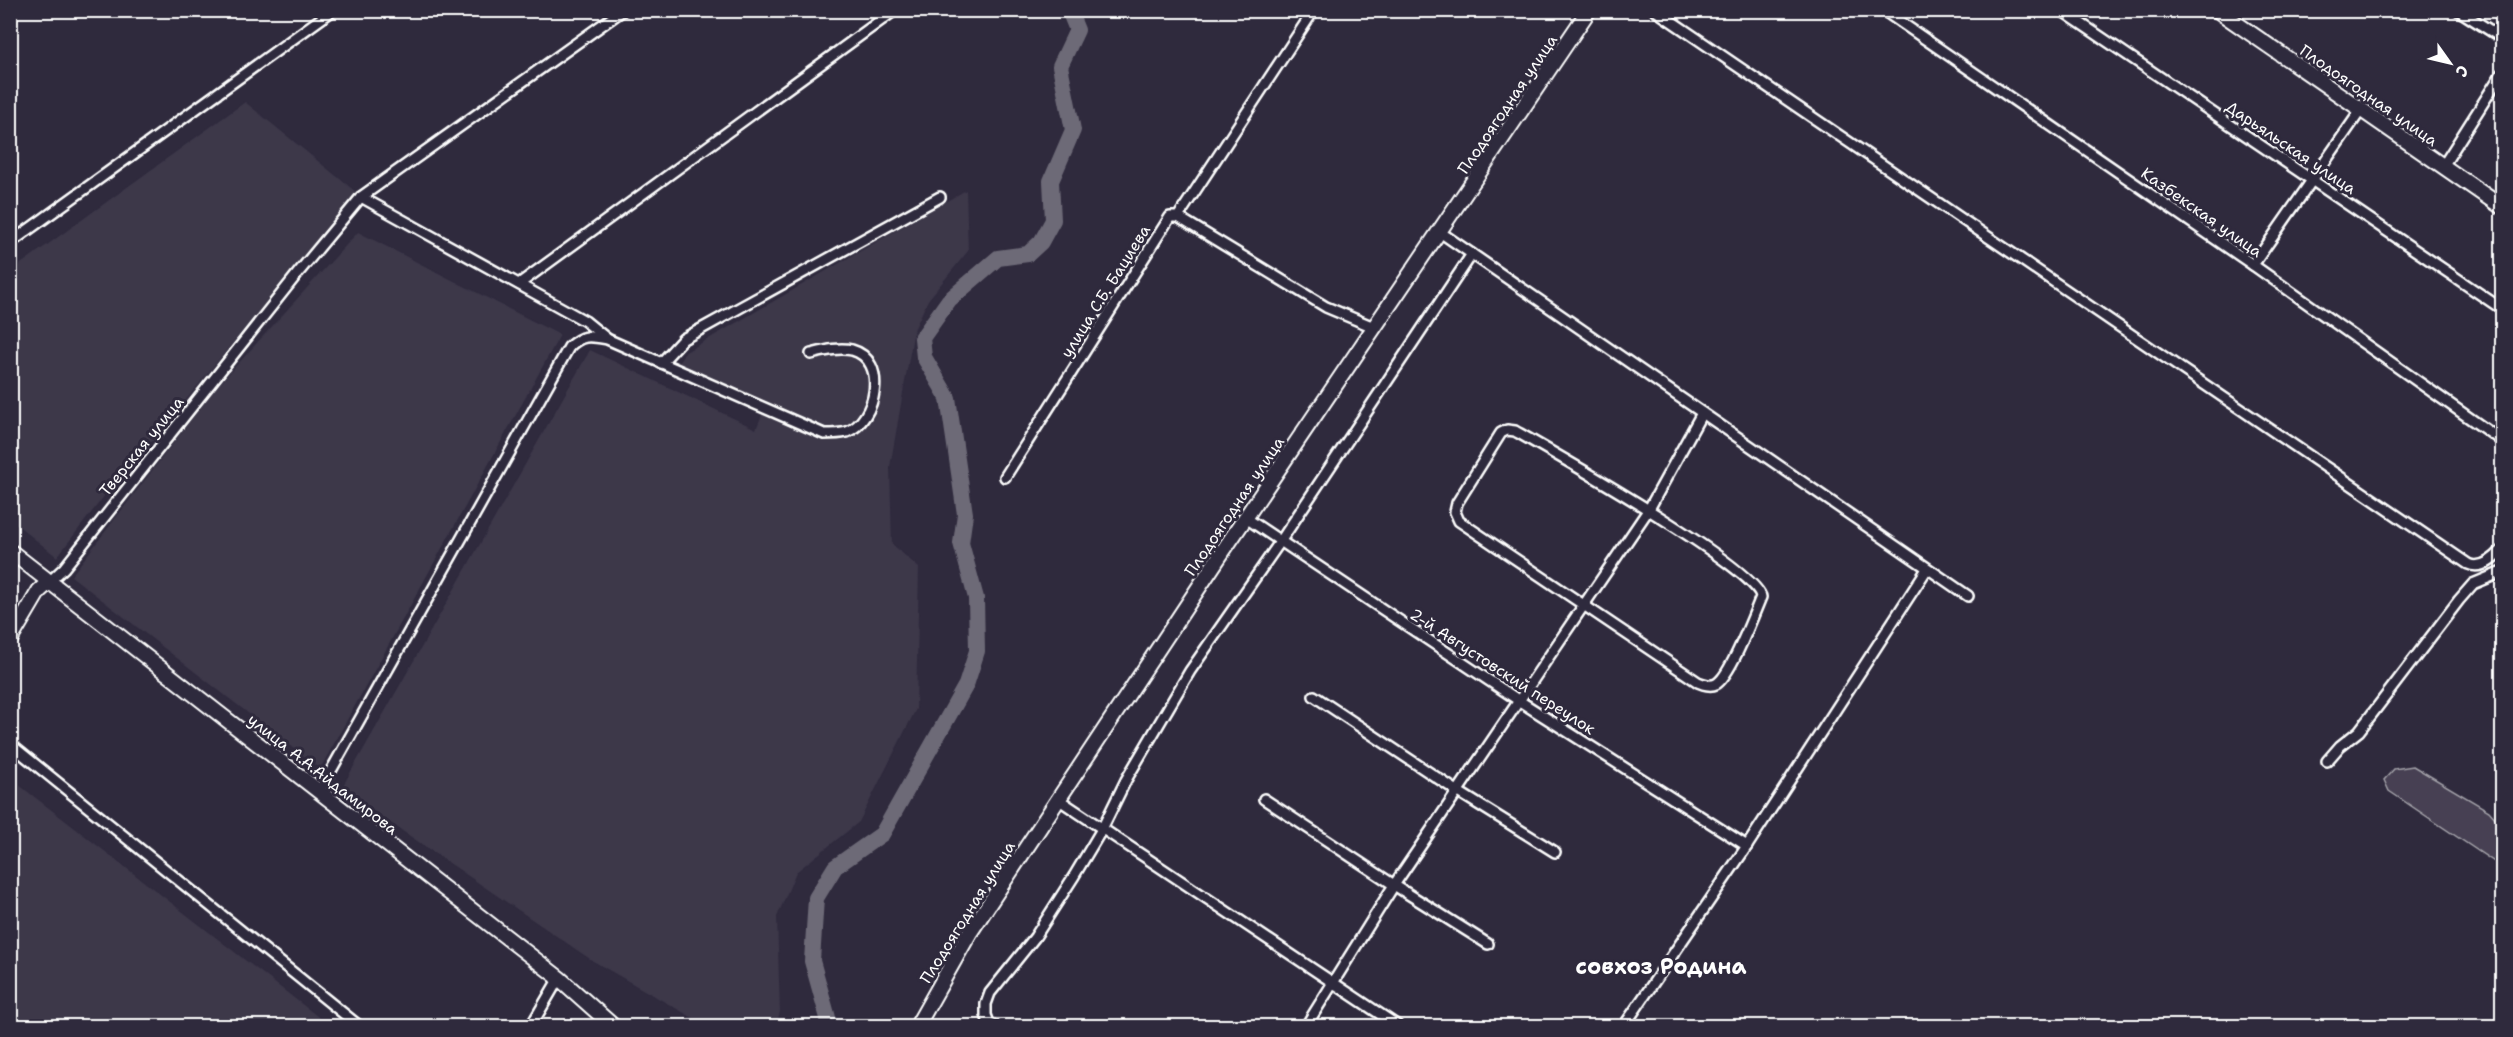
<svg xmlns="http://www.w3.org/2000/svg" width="2513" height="1037" viewBox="0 0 2513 1037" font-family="'Shantell Sans',sans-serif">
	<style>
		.built { fill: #3c3749 }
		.green { fill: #464152; stroke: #a2a0a8; stroke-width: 1.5 }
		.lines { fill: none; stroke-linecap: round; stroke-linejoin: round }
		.river { stroke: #6d6a77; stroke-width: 16 }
		.street-casing { stroke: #fff; stroke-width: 14 }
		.secondary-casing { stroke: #fff; stroke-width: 18 }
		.street { stroke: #2f2a3d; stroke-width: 9 }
		.secondary { stroke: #2f2a3d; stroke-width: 14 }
		.labels { text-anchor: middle; stroke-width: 6; stroke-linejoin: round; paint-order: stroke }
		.street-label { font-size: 16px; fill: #fff; stroke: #2f2a3d }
		.district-label { font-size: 22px; font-weight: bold; fill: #fff; stroke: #2f2a3d }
	</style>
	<rect width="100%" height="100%" fill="#2f2a3d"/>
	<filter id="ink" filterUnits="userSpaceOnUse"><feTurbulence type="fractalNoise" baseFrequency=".0167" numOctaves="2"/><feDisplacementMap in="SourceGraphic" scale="12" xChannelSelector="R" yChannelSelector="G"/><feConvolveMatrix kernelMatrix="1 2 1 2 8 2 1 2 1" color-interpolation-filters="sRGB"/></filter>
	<g filter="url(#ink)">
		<g class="built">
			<path d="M245 102 356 192 124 476 119 477 57 557 11 520V271Z"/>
			<path d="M966 190 968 251 928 300 914 330 890 467 892 544 919 568 916 709 859 822 796 872 777 917 780 1012 776 1026H707L593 961 341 789 590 350 756 429 766 405 678 365 684 353Z"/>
			<path d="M358 232 560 335 320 769 71 576 214 390Z"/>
			<path d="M10 778 71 825 330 1026H11Z"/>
		</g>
		<path class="green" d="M2413 766 2489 811 2502 826V867L2389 791 2384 780 2394 769Z"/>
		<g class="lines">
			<path class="river" d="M826 1026 828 1018 812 961 816 898 835 867 882 834 966 685 977 651 976 598 961 543 965 514 948 398 924 357 922 338 949 300 998 258 1028 254 1041 242 1053 220 1051 181 1073 130 1060 66 1077 30 1070 13 1073 10"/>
			<defs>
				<g id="street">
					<path d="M1655 10 2468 564C2481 570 2493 560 2502 550"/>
					<path d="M1883 10 2253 265 2502 441"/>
					<path d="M2061 10 2502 309"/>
					<path d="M2458 10 2502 38"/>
					<path d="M2443 166 2502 73"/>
					<path d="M361 197 585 321 606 338"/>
					<path d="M1178 217 1326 307 1376 328"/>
					<path d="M1440 232 1968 596"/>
					<path d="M10 243 333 10"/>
					<path d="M2253 265 2361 110"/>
					<path d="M519 284 895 10"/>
					<path d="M661 363 683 339 940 197"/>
					<path d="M1507 430 1515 431C1550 451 1759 569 1761 597 1754 614 1730 677 1716 684 1710 687 1703 684 1698 682L1459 521 1455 512 1457 503 1501 433Z"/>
					<path d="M1005 477 1170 217H1178L1314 10"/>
					<path d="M1246 518 1518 700 1747 846"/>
					<path d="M49 582 64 568 298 273 361 197 623 10"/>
					<path d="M1314 696 1457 791 1555 852"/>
					<path d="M10 744 359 1026"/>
					<path d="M2327 761 2340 746 2359 731 2459 600 2473 584 2502 572"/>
					<path d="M319 792 569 347C582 334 590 336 607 339L824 434C831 434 839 434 847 432 876 421 889 360 852 350 839 347 824 351 811 354"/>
					<path d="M1058 799 1398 1026"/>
					<path d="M1264 799 1394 885 1306 1026"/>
					<path d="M1488 944 1394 885 1649 509 1702 413"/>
					<path d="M531 1026 559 978"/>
					<path d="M995 1026 989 1023 986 1015V1004L990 993 1035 937 1074 876 1102 829 1126 780 1190 671 1280 542 1472 254"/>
					<path d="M1624 1026 1747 846 1927 569"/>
				</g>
				<g id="secondary">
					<path d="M2217 10 2502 207"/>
					<path d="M10 551 559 978 613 1026"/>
					<path d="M10 640 39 591 49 582"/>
					<path d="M917 1026 969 934 1225 548 1589 10"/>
				</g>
			</defs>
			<use href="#street" class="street-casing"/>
			<use href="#secondary" class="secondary-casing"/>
			<use href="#street" class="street"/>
			<use href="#secondary" class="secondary"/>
		</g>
	</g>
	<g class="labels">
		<g class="street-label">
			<text transform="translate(2369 95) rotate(35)" y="6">Плодоягодная улица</text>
			<text transform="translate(1507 104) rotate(-56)" y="6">Плодоягодная улица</text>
			<text transform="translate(2291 147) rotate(34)" y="6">Дарьяльская улица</text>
			<text transform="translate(2202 212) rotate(35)" y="6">Казбекская улица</text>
			<text transform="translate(1105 291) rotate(-58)" y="6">улица С.Б. Бациева</text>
			<text transform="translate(141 446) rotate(-51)" y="6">Тверская улица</text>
			<text transform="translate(1234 506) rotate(-56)" y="6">Плодоягодная улица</text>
			<text transform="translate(1503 671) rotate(33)" y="6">2-й Августовский переулок</text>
			<text transform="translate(323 774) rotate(38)" y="6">улица А.А.Айдамирова</text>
			<text transform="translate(967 912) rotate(-58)" y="6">Плодоягодная улица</text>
		</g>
		<g class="district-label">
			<text x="1661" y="974">совхоз Родина</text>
		</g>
	</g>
	<rect width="2513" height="1037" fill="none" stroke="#2f2a3d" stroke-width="36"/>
	<rect x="18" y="18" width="2477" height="1001" fill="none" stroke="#fff" stroke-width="2" filter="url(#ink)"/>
	<g transform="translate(2450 63) rotate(124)" stroke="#2f2a3d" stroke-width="4.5" paint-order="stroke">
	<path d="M0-4.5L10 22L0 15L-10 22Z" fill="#ffffff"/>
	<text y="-9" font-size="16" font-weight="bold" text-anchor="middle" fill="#ffffff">С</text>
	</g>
</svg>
